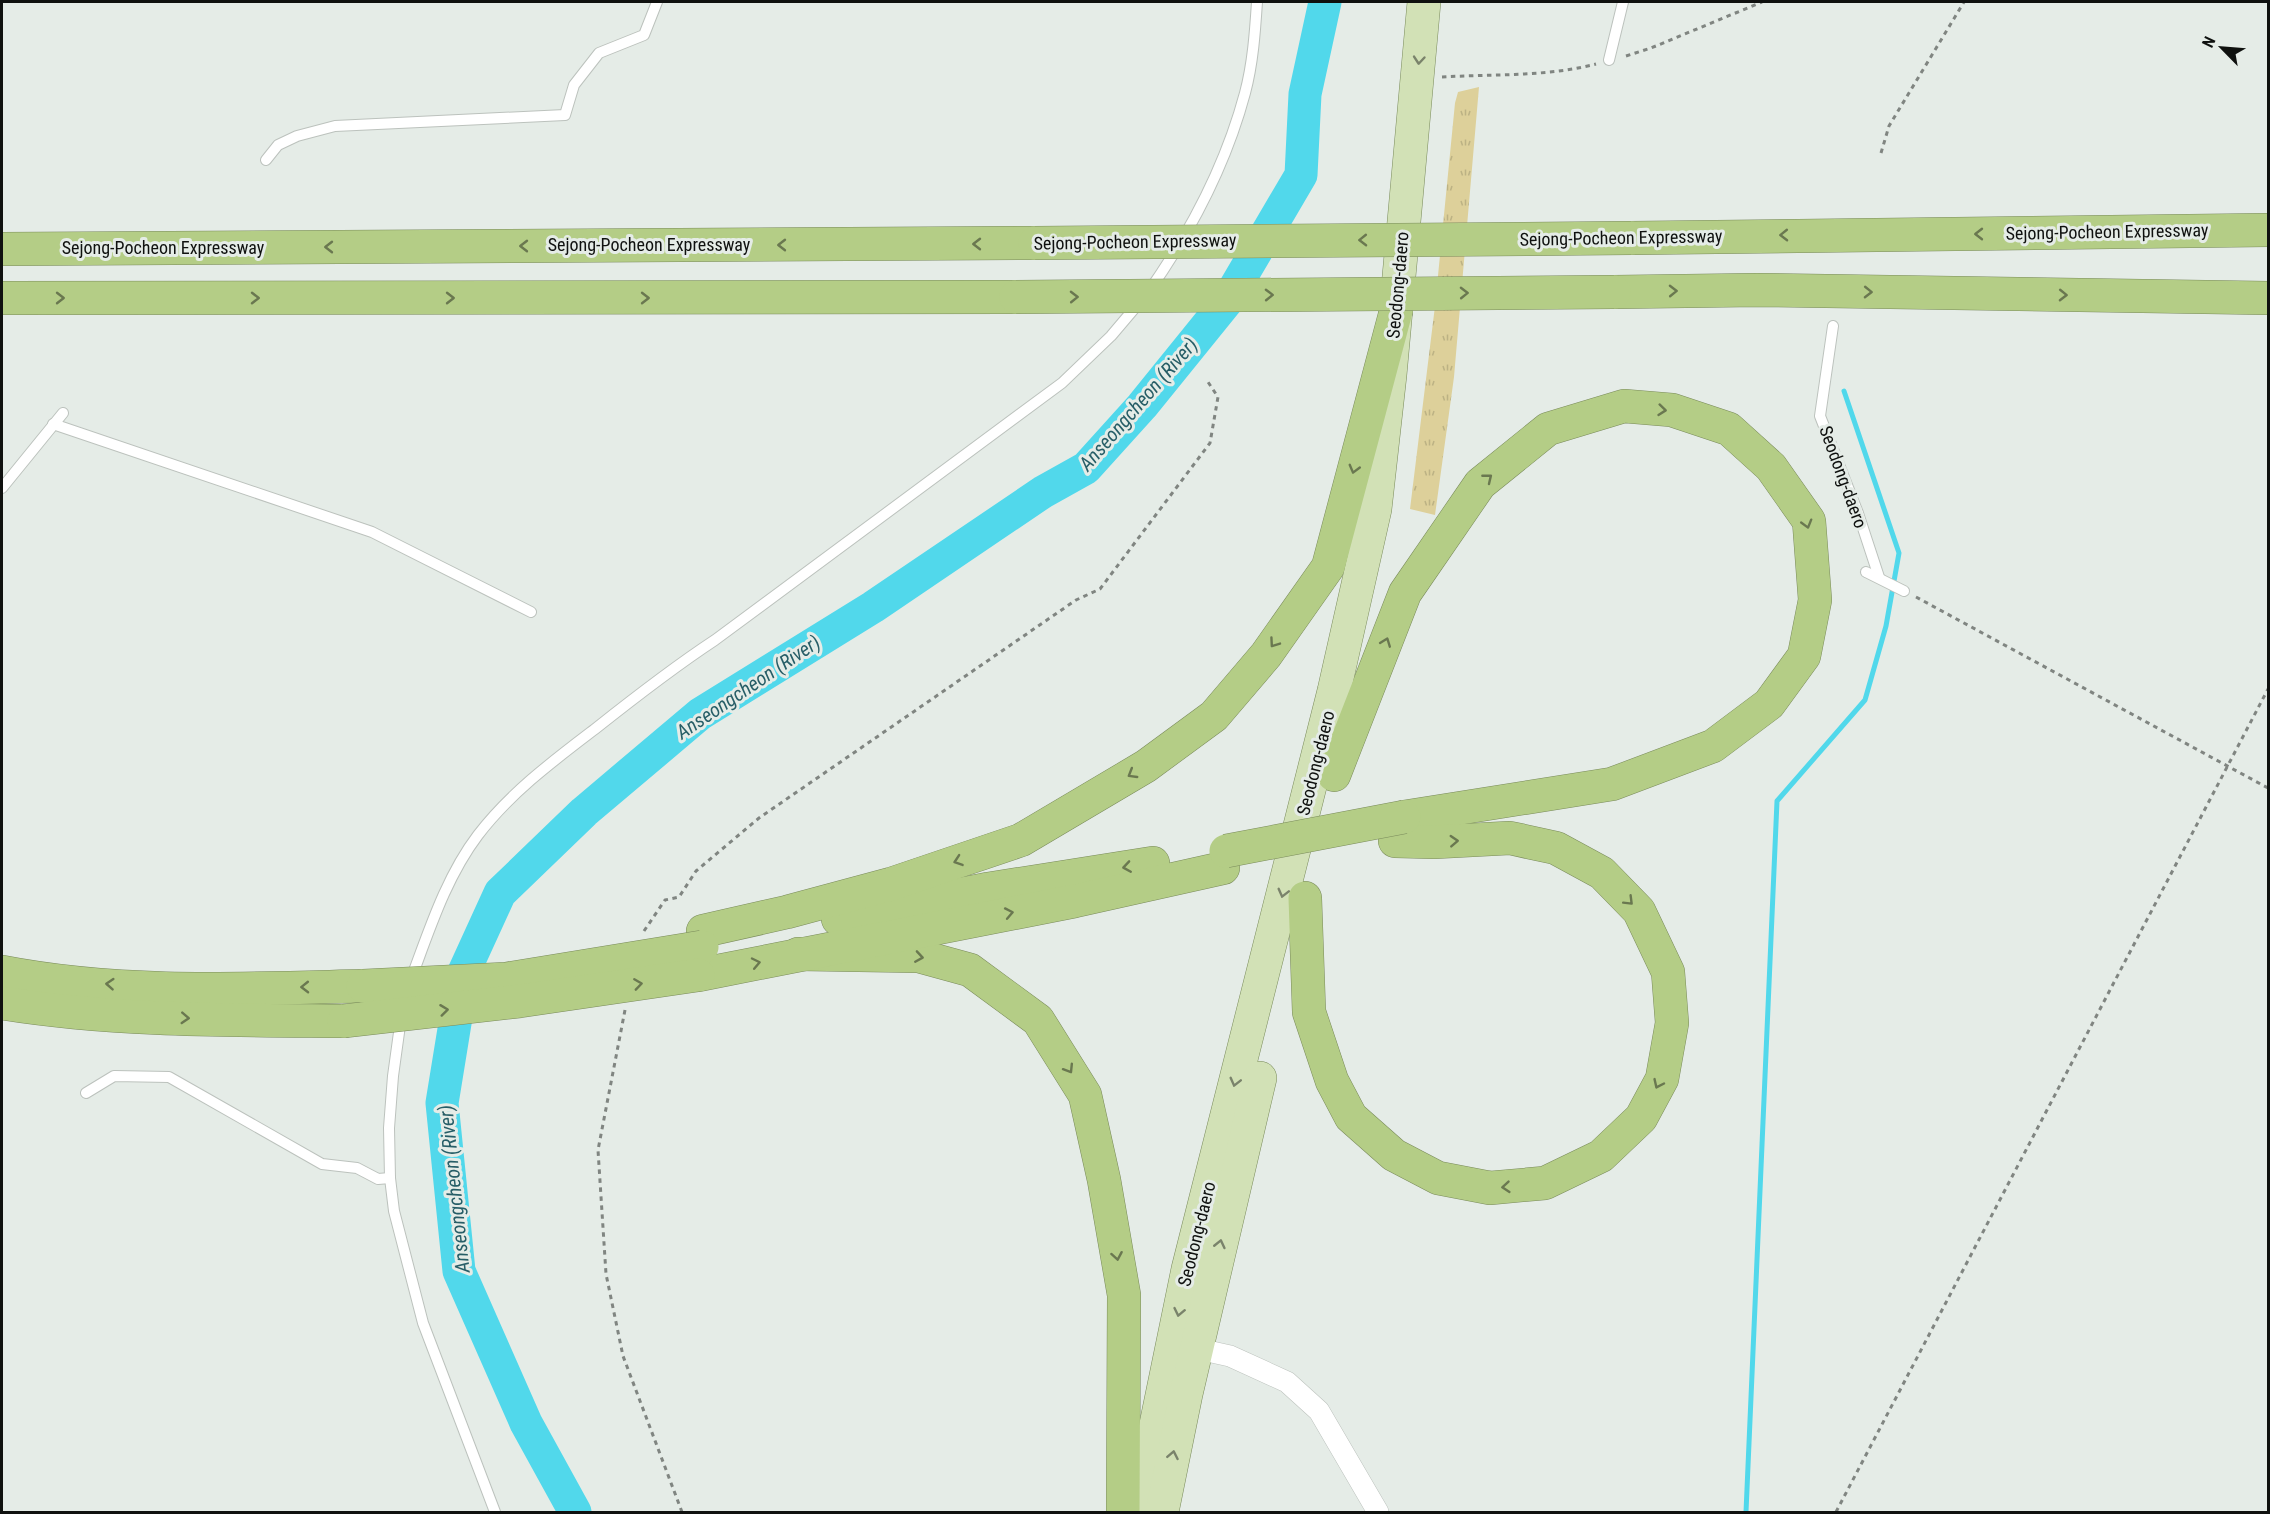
<svg xmlns="http://www.w3.org/2000/svg" width="2270" height="1514" viewBox="0 0 2270 1514" font-family="'Roboto Condensed',sans-serif">
	<style>
		.grass { fill: url(#grass-tufts) }
		.lines { fill: none; stroke-linecap: round; stroke-linejoin: round }
		.stream { stroke: #51d8eb; stroke-width: 5 }
		.river { stroke: #51d8eb; stroke-width: 33 }
		.service-casing { stroke: #bcc2bd; stroke-width: 12 }
		.minor-casing { stroke: #bcc2bd; stroke-width: 22 }
		.primary-casing { stroke: #7a8b5c; stroke-width: 34 }
		.motorway-casing { stroke: #7a8b5c; stroke-width: 34 }
		.path { stroke: #808581; stroke-width: 3; stroke-dasharray: 4.5 4.5; stroke-linecap: butt }
		.service { stroke: #fff; stroke-width: 10 }
		.minor { stroke: #fff; stroke-width: 21 }
		.primary { stroke: #d2e1b6; stroke-width: 33 }
		.motorway { stroke: #b4cd86; stroke-width: 33 }
		.motorway-bridge-casing { stroke: #7a8b5c; stroke-width: 34; stroke-linecap: butt }
		.motorway-bridge { stroke: #b4cd86; stroke-width: 33 }
		.oneway { stroke: #7a836b }
		.oneway2 { stroke: #6a7850 }
		.labels { text-anchor: middle; stroke-width: 6; stroke-linejoin: round; paint-order: stroke }
		.street-label { font-size: 18px; fill: #0f110f; stroke: #e5ece7 }
		.water-label { font-size: 20px; font-style: italic; fill: #275e67; stroke: #e5ece7 }
	</style>
	<defs>
		<pattern id="grass-tufts" width="24" height="20" patternUnits="userSpaceOnUse" patternTransform="scale(1.5)"><rect width="24" height="20" fill="#ddd09a"/><path d="M3 7l-1-3M5 7V3M7 7l1-3M15 17l-1-3M17 17v-4M19 17l1-3" fill="none" stroke="#bcb284"/></pattern>
	</defs>
	<rect width="100%" height="100%" fill="#e5ece7"/>
	<path class="grass" d="M1479 87 1454 377 1435 515 1410 509 1435 306 1455 103 1458 92Z"/>
	<g class="lines">
		<path class="stream" d="M1746 1512 1777 801 1865 700 1886 626 1899 553 1844 391"/>
		<path class="river" d="M575 1512 526 1423 459 1271 442 1103 463 974 500 893 584 812 700 714 873 607 1043 492 1086 468 1142 406 1227 301 1301 175 1305 94 1325 2"/>
		<defs>
			<g id="service">
				<path d="M1609 60 1623 2"/>
				<path d="M266 160 278 145 297 136 335 126 565 115 574 85 599 53 644 35 657 2"/>
				<path d="M1149 291C1191 231 1226 164 1245 93 1253 63 1255 32 1257 2"/>
				<path d="M1833 326 1820 416 1858 513 1879 577"/>
				<path d="M53 424 372 532 531 612"/>
				<path d="M2 488 63 413"/>
				<path d="M1866 572 1904 591"/>
				<path d="M411 979C429 931 446 877 478 835 510 793 553 761 595 729 634 698 674 667 715 640L1062 383 1111 336 1139 303"/>
				<path d="M401 1018 393 1076 389 1128 390 1178 394 1211 423 1323 495 1512"/>
				<path d="M86 1093 114 1076 169 1077 322 1164 357 1168 378 1179 390 1178"/>
			</g>
			<path id="minor" d="M1185 1346 1230 1356 1287 1382 1319 1411 1378 1512"/>
			<g id="primary">
				<path d="M1138 1512 1188 1269 1334 691 1375 509 1390 375 1424 2"/>
				<path d="M1162 1512 1186 1394 1260 1078"/>
			</g>
			<g id="motorway">
				<path d="M1631 238 2268 230"/>
				<path d="M2 249 1035 243"/>
				<path d="M1614 292 1757 290 2268 298"/>
				<path d="M2 298 1016 297"/>
				<path d="M1334 775 1405 593 1480 484 1548 429 1624 406 1672 410 1729 429 1771 467 1809 521 1815 600 1804 656 1769 704 1713 746 1612 784 1404 817"/>
				<path d="M1305 898 1309 1012 1332 1081 1351 1117 1394 1155 1438 1178 1490 1188 1545 1183 1601 1156 1641 1118 1662 1079 1672 1023 1668 972 1639 911 1602 873 1556 848 1510 838 1434 842 1395 841"/>
				<path d="M838 919 988 889 1153 863"/>
				<path d="M703 931 787 912 891 884 1021 840 1146 766 1214 716 1266 655 1328 567 1396 311"/>
				<path d="M798 954 919 956 970 970 1038 1020 1085 1095 1104 1180 1124 1295 1123 1512"/>
				<path d="M2 972C120 995 243 989 363 986"/>
				<path d="M698 975 1075 901 1223 868"/>
				<path d="M2 1003C114 1021 231 1020 344 1021"/>
			</g>
		</defs>
		<use href="#service" class="service-casing"/>
		<use href="#minor" class="minor-casing"/>
		<use href="#primary" class="primary-casing"/>
		<use href="#motorway" class="motorway-casing"/>
		<g class="path">
			<path d="M1626 56 1651 48 1762 2"/>
			<path d="M1442 77C1492 74 1547 77 1596 64"/>
			<path d="M1881 153 1889 126 1964 2"/>
			<path d="M1916 597 2268 788"/>
			<path d="M644 931 665 900 679 897 696 871 759 818 1076 600 1100 589 1210 443 1218 397 1208 382"/>
			<path d="M625 1010 598 1150 606 1274 623 1356 682 1512"/>
			<path d="M1836 1512 2268 689"/>
		</g>
		<use href="#service" class="service"/>
		<use href="#minor" class="minor"/>
		<use href="#primary" class="primary"/>
		<use href="#motorway" class="motorway"/>
		<defs>
			<g id="motorway-bridge">
				<path d="M1035 243 1631 238"/>
				<path d="M1016 297 1614 292"/>
				<path d="M1226 851 1404 817"/>
				<path d="M363 986 506 979 702 947"/>
				<path d="M344 1021 520 1001 698 975"/>
			</g>
		</defs>
		<use href="#motorway-bridge" class="motorway-bridge-casing"/>
		<use href="#motorway-bridge" class="motorway-bridge"/>
	</g>
	<defs><path id="oneway-chevron" d="M-2-3.5L2.5 0L-2 3.5" fill="none" stroke-width="1.6" stroke-linecap="round" stroke-linejoin="round" transform="scale(1.5)"/></defs>
	<g class="oneway">
		<use href="#oneway-chevron" transform="translate(1419 60) rotate(95)"/>
		<use href="#oneway-chevron" transform="translate(1283 893) rotate(104)"/>
		<use href="#oneway-chevron" transform="translate(1235 1082) rotate(104)"/>
		<use href="#oneway-chevron" transform="translate(1220 1244) rotate(-77)"/>
		<use href="#oneway-chevron" transform="translate(1179 1312) rotate(102)"/>
		<use href="#oneway-chevron" transform="translate(1173 1455) rotate(-79)"/>
	</g>
	<g class="oneway2">
		<use href="#oneway-chevron" transform="translate(1979 234) rotate(180)"/>
		<use href="#oneway-chevron" transform="translate(1784 235) rotate(179)"/>
		<use href="#oneway-chevron" transform="translate(1363 240) rotate(179)"/>
		<use href="#oneway-chevron" transform="translate(977 244) rotate(180)"/>
		<use href="#oneway-chevron" transform="translate(782 245) rotate(180)"/>
		<use href="#oneway-chevron" transform="translate(524 246) rotate(180)"/>
		<use href="#oneway-chevron" transform="translate(329 247) rotate(180)"/>
		<use href="#oneway-chevron" transform="translate(1673 291) rotate(-1)"/>
		<use href="#oneway-chevron" transform="translate(1868 292) rotate(1)"/>
		<use href="#oneway-chevron" transform="translate(1464 293) rotate(-1)"/>
		<use href="#oneway-chevron" transform="translate(1269 295) rotate(-1)"/>
		<use href="#oneway-chevron" transform="translate(2063 295) rotate(1)"/>
		<use href="#oneway-chevron" transform="translate(1074 297) rotate(-1)"/>
		<use href="#oneway-chevron" transform="translate(60 298)"/>
		<use href="#oneway-chevron" transform="translate(255 298)"/>
		<use href="#oneway-chevron" transform="translate(450 298)"/>
		<use href="#oneway-chevron" transform="translate(645 298)"/>
		<use href="#oneway-chevron" transform="translate(1662 410) rotate(6)"/>
		<use href="#oneway-chevron" transform="translate(1354 469) rotate(105)"/>
		<use href="#oneway-chevron" transform="translate(1488 478) rotate(-39)"/>
		<use href="#oneway-chevron" transform="translate(1807 524) rotate(74)"/>
		<use href="#oneway-chevron" transform="translate(1386 642) rotate(-69)"/>
		<use href="#oneway-chevron" transform="translate(1274 643) rotate(125)"/>
		<use href="#oneway-chevron" transform="translate(1132 774) rotate(149)"/>
		<use href="#oneway-chevron" transform="translate(1454 841) rotate(-3)"/>
		<use href="#oneway-chevron" transform="translate(958 861) rotate(161)"/>
		<use href="#oneway-chevron" transform="translate(1127 867) rotate(171)"/>
		<use href="#oneway-chevron" transform="translate(1629 901) rotate(45)"/>
		<use href="#oneway-chevron" transform="translate(1009 913) rotate(-11)"/>
		<use href="#oneway-chevron" transform="translate(919 957) rotate(9)"/>
		<use href="#oneway-chevron" transform="translate(756 963) rotate(-12)"/>
		<use href="#oneway-chevron" transform="translate(110 984) rotate(-176)"/>
		<use href="#oneway-chevron" transform="translate(638 984) rotate(-8)"/>
		<use href="#oneway-chevron" transform="translate(305 987) rotate(179)"/>
		<use href="#oneway-chevron" transform="translate(444 1010) rotate(-7)"/>
		<use href="#oneway-chevron" transform="translate(185 1018) rotate(3)"/>
		<use href="#oneway-chevron" transform="translate(1069 1069) rotate(58)"/>
		<use href="#oneway-chevron" transform="translate(1658 1084) rotate(115)"/>
		<use href="#oneway-chevron" transform="translate(1506 1187) rotate(175)"/>
		<use href="#oneway-chevron" transform="translate(1117 1256) rotate(80)"/>
	</g>
	<g class="labels">
		<g class="street-label">
			<text transform="translate(2107 232) rotate(-1)" y="6">Sejong-Pocheon Expressway</text>
			<text transform="translate(1621 238) rotate(-1)" y="6">Sejong-Pocheon Expressway</text>
			<text transform="translate(1135 242) rotate(-1)" y="6">Sejong-Pocheon Expressway</text>
			<text x="649" y="251">Sejong-Pocheon Expressway</text>
			<text x="163" y="254">Sejong-Pocheon Expressway</text>
			<text transform="translate(1398 285) rotate(-85)" y="6">Seodong-daero</text>
			<text transform="translate(1843 477) rotate(70)" y="6">Seodong-daero</text>
			<text transform="translate(1316 763) rotate(-76)" y="6">Seodong-daero</text>
			<text transform="translate(1197 1234) rotate(-76)" y="6">Seodong-daero</text>
		</g>
		<g class="water-label">
			<text transform="translate(1138 404) rotate(-49)" y="7">Anseongcheon (River)</text>
			<text transform="translate(748 687) rotate(-34)" y="7">Anseongcheon (River)</text>
			<text transform="translate(454 1189) rotate(-96)" y="7">Anseongcheon (River)</text>
		</g>
	</g>
	<rect width="2270" height="1514" fill="none" stroke="#0f110f" stroke-width="6"/>
	<g transform="translate(2222 48) rotate(295)" stroke="#e5ece7" stroke-width="4.5" paint-order="stroke">
	<path d="M0-4.5L10 22L0 15L-10 22Z" fill="#0f110f"/>
	<text y="-9" font-size="16" font-weight="bold" text-anchor="middle" fill="#0f110f">N</text>
	</g>
</svg>
